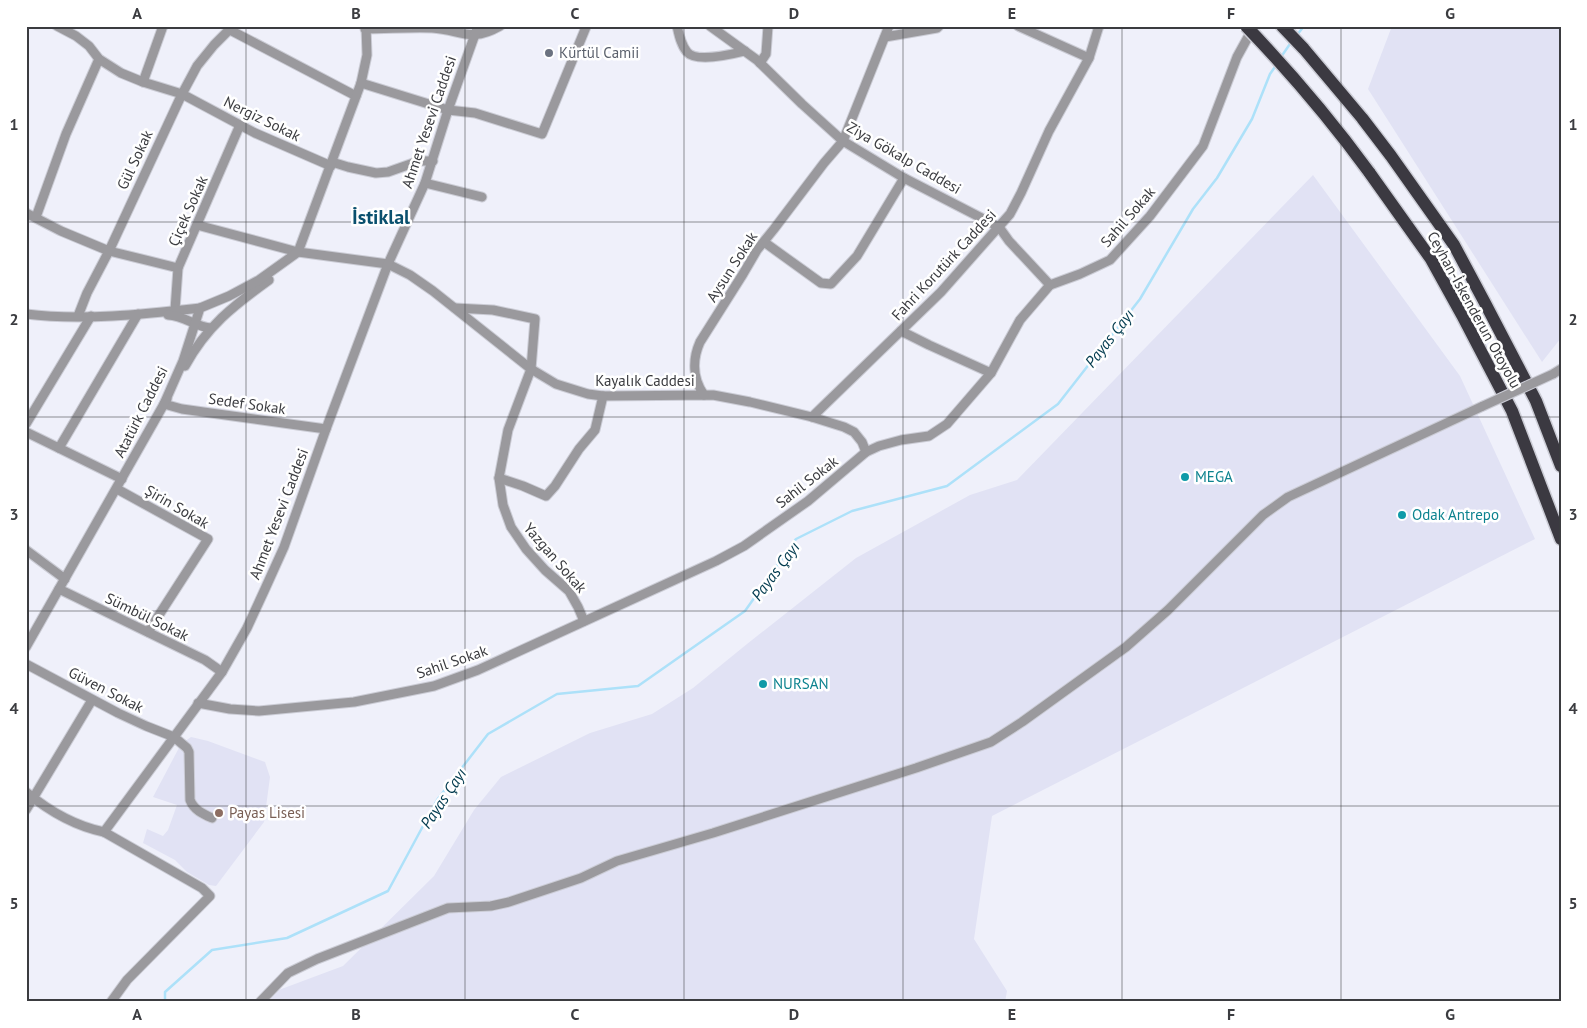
<svg xmlns="http://www.w3.org/2000/svg" width="1587" height="1028" viewBox="0 0 1587 1028" font-family="'PT Sans',sans-serif">
	<style>
		.built { fill: #e1e2f4 }
		.lines { fill: none; stroke-linecap: round; stroke-linejoin: round }
		.stream { stroke: #ade1f9; stroke-width: 2.5 }
		.minor-casing { stroke: #cbccd5; stroke-width: 11 }
		.highway-casing { stroke: #cbccd5; stroke-width: 15 }
		.minor { stroke: #9a999d; stroke-width: 9 }
		.highway { stroke: #3b3941; stroke-width: 12 }
		.minor-bridge-casing { stroke: #cbccd5; stroke-width: 11; stroke-linecap: butt }
		.highway-bridge-casing { stroke: #cbccd5; stroke-width: 15; stroke-linecap: butt }
		.minor-bridge { stroke: #9a999d; stroke-width: 9 }
		.highway-bridge { stroke: #3b3941; stroke-width: 12 }
		.grid { fill: none; stroke: #3b3c40; stroke-width: 1; stroke-opacity: 0.55 }
		.worship-dot { fill: #6b7280; stroke: #fff; stroke-width: 2 }
		.culture-dot { fill: #0f9aa8; stroke: #fff; stroke-width: 2 }
		.education-dot { fill: #8d6e63; stroke: #fff; stroke-width: 2 }
		.labels { text-anchor: middle; stroke-width: 5; stroke-linejoin: round; paint-order: stroke }
		.worship-label { font-size: 15px; fill: #5b616d; stroke: #fff; text-anchor: start }
		.street-label { font-size: 15px; fill: #3b3c40; stroke: #fff }
		.culture-label { font-size: 15px; fill: #0d838f; stroke: #fff; text-anchor: start }
		.education-label { font-size: 15px; fill: #785e54; stroke: #fff; text-anchor: start }
		.water-label { font-size: 16px; font-style: italic; fill: #003a4e; stroke: #fff }
		.district-label { font-size: 20px; font-weight: bold; fill: #0a506e; stroke: #fff }
		.neatline { fill: none; stroke: #3b3c40; stroke-width: 2 }
		.grid-label { font-size: 16px; text-anchor: middle; font-weight: bold; fill: #3b3c40 }
	</style>
	<rect width="100%" height="100%" fill="#eff0fa"/>
	<g class="built">
		<path d="M1392 26H1561V338L1542 362 1368 89Z"/>
		<path d="M1313 175 1460 376 1535 539 992 816 974 939 1007 991 1005 1002H254L260 997 343 966 434 876 474 810 501 777 590 733 652 714 693 688 747 644 856 558 970 495 1017 480Z"/>
		<path d="M191 737 208 741 265 762 270 777 264 822 216 886 209 885 187 872 175 860 143 843 147 829 163 836 168 830 177 805 153 797 181 744Z"/>
	</g>
	<g class="lines">
		<g class="stream">
			<path d="M1297 35 1304 26"/>
			<path d="M1281 57 1292 41"/>
			<path d="M165 1002V992L212 950 287 938 388 891 437 800 488 734 557 694 638 686 745 611 796 539 852 511 947 486 1058 404 1140 299 1193 209 1217 178 1252 119 1270 74 1277 64"/>
		</g>
		<defs>
			<g id="minor">
				<path d="M57 26 76 36 89 46 99 59 121 73 143 82 182 94 255 133 331 166"/>
				<path d="M365 26V29C388 29 410 27 432 28 462 30 470 43 500 26"/>
				<path d="M677 26C679 35 681 45 687 52 696 63 733 54 745 51"/>
				<path d="M710 26 757 60 802 104 843 141 904 178 999 227 1009 241 1050 285"/>
				<path d="M1018 26 1089 58"/>
				<path d="M230 30 356 96"/>
				<path d="M885 37 937 28 939 26"/>
				<path d="M760 63 766 54 768 26"/>
				<path d="M143 82 163 26"/>
				<path d="M361 83 448 110 475 113 542 134 586 27"/>
				<path d="M332 162 348 167 376 173 388 172 419 161H433"/>
				<path d="M425 183 482 197"/>
				<path d="M26 213 61 231 109 251 178 268"/>
				<path d="M36 217 66 134 99 59"/>
				<path d="M197 225 298 252 388 264 410 275 433 291 531 369 556 384 588 394 603 396 713 395 750 402 812 417 844 427 854 432 862 442 866 452"/>
				<path d="M764 242 821 283 831 284 857 256 904 178"/>
				<path d="M455 308 493 310 535 319 531 369 508 430 499 478 503 505 511 527 526 549 545 570 569 591 578 607 584 621"/>
				<path d="M175 310 178 268 240 125"/>
				<path d="M26 314C82 321 145 314 200 308"/>
				<path d="M168 315C185 316 196 327 211 328"/>
				<path d="M78 316 87 293 109 251 182 94 197 66 214 45 233 26"/>
				<path d="M901 331 929 345 991 373"/>
				<path d="M185 366C207 326 233 306 269 280"/>
				<path d="M1553 374 1561 369"/>
				<path d="M704 395C693 379 692 360 700 342L743 274 757 250 774 229 824 163 843 141 889 26"/>
				<path d="M167 399 164 404 182 409 326 429"/>
				<path d="M812 417 941 292 1010 214 1021 193 1049 131 1089 58 1099 26"/>
				<path d="M26 424 91 316"/>
				<path d="M26 432 122 479"/>
				<path d="M59 448 138 314"/>
				<path d="M499 478 523 486 546 496 555 486 579 449 595 430 603 396"/>
				<path d="M117 489 208 539 148 632"/>
				<path d="M26 550 65 579"/>
				<path d="M59 589 205 660 222 672"/>
				<path d="M26 647 164 404 183 361 200 308 229 296 259 280 298 252 361 83 367 55 366 26"/>
				<path d="M26 664 118 713 146 726 174 737 187 748 189 752 190 800C194 810 203 814 212 818"/>
				<path d="M198 703 230 709 259 711 354 702 434 686 478 670 716 561 744 546 808 501 866 452 879 446 901 440 929 436 947 424 991 373 1020 320 1050 285 1080 274 1110 260 1150 216 1203 146 1237 57 1253 28"/>
				<path d="M26 792C49 811 75 826 104 832"/>
				<path d="M26 810 92 700"/>
				<path d="M111 1002 127 980 210 896 202 888 104 832 222 672 247 628 265 589 284 547 326 429 388 264 425 183 448 110 478 26"/>
				<path d="M260 1002 288 973 317 959 448 908 491 906 509 902 581 878 617 861 713 833 916 768 991 742 1022 722 1126 647 1168 610 1263 515 1288 497 1483 406"/>
			</g>
			<g id="highway">
				<path d="M1282 26 1304 49 1362 118 1391 156 1454 245 1485 303 1536 401 1561 466"/>
				<path d="M1369 172 1431 259 1462 315 1512 411 1561 539"/>
			</g>
		</defs>
		<use href="#minor" class="minor-casing"/>
		<use href="#highway" class="highway-casing"/>
		<use href="#minor" class="minor"/>
		<use href="#highway" class="highway"/>
		<defs>
			<path id="minor-bridge" d="M1483 406 1553 374"/>
			<path id="highway-bridge" d="M1246 26C1290 72 1331 120 1369 172"/>
		</defs>
		<use href="#minor-bridge" class="minor-bridge-casing"/>
		<use href="#highway-bridge" class="highway-bridge-casing"/>
		<use href="#minor-bridge" class="minor-bridge"/>
		<use href="#highway-bridge" class="highway-bridge"/>
	</g>
	<path class="grid" d="M246 26V1002M465 26V1002M684 26V1002M903 26V1002M1122 26V1002M1341 26V1002M26 222H1561M26 417H1561M26 611H1561M26 806H1561"/>
	<circle class="worship-dot" cx="549" cy="53" r="5"/>
	<g class="culture-dot">
		<circle cx="1185" cy="477" r="5"/>
		<circle cx="1402" cy="515" r="5"/>
		<circle cx="763" cy="684" r="5"/>
	</g>
	<circle class="education-dot" cx="219" cy="813" r="5"/>
	<g class="labels">
		<g class="worship-label">
			<text x="559" y="58">Kürtül Camii</text>
		</g>
		<g class="street-label">
			<text transform="translate(262 119) rotate(26)" y="5">Nergiz Sokak</text>
			<text transform="translate(429 122) rotate(-71)" y="5">Ahmet Yesevi Caddesi</text>
			<text transform="translate(904 158) rotate(30)" y="5">Ziya Gökalp Caddesi</text>
			<text transform="translate(135 160) rotate(-65)" y="5">Gül Sokak</text>
			<text transform="translate(188 211) rotate(-66)" y="5">Çiçek Sokak</text>
			<text transform="translate(1128 217) rotate(-49)" y="5">Sahil Sokak</text>
			<text transform="translate(944 265) rotate(-47)" y="5">Fahri Korutürk Caddesi</text>
			<text transform="translate(732 267) rotate(-57)" y="5">Aysun Sokak</text>
			<text transform="translate(1474 310) rotate(61)" y="5">Ceyhan-İskenderun Otoyolu</text>
			<text x="645" y="386">Kayalık Caddesi</text>
			<text transform="translate(247 404) rotate(8)" y="5">Sedef Sokak</text>
			<text transform="translate(141 412) rotate(-63)" y="5">Atatürk Caddesi</text>
			<text transform="translate(807 482) rotate(-38)" y="5">Sahil Sokak</text>
			<text transform="translate(177 507) rotate(30)" y="5">Şirin Sokak</text>
			<text transform="translate(279 514) rotate(-69)" y="5">Ahmet Yesevi Caddesi</text>
			<text transform="translate(555 558) rotate(49)" y="5">Yazgan Sokak</text>
			<text transform="translate(147 617) rotate(26)" y="5">Sümbül Sokak</text>
			<text transform="translate(452 662) rotate(-19)" y="5">Sahil Sokak</text>
			<text transform="translate(106 690) rotate(27)" y="5">Güven Sokak</text>
		</g>
		<g class="culture-label">
			<text x="1195" y="482">MEGA</text>
			<text x="1412" y="520">Odak Antrepo</text>
			<text x="773" y="689">NURSAN</text>
		</g>
		<g class="education-label">
			<text x="229" y="818">Payas Lisesi</text>
		</g>
		<g class="water-label">
			<text transform="translate(1109 338) rotate(-52)" y="6">Payas Çayı</text>
			<text transform="translate(775 571) rotate(-53)" y="6">Payas Çayı</text>
			<text transform="translate(443 798) rotate(-56)" y="6">Payas Çayı</text>
		</g>
		<g class="district-label">
			<text x="381" y="224">İstiklal</text>
		</g>
	</g>
	<rect width="1587" height="1028" fill="none" stroke="#ffffff" stroke-width="55"/>
	<rect x="28" y="28" width="1532" height="972" class="neatline"/>
	<g class="grid-label">
		<text x="137" y="19">A</text>
		<text x="356" y="19">B</text>
		<text x="575" y="19">C</text>
		<text x="794" y="19">D</text>
		<text x="1012" y="19">E</text>
		<text x="1231" y="19">F</text>
		<text x="1450" y="19">G</text>
		<text x="14" y="130">1</text>
		<text x="1573" y="130">1</text>
		<text x="14" y="325">2</text>
		<text x="1573" y="325">2</text>
		<text x="14" y="520">3</text>
		<text x="1573" y="520">3</text>
		<text x="14" y="714">4</text>
		<text x="1573" y="714">4</text>
		<text x="14" y="909">5</text>
		<text x="1573" y="909">5</text>
		<text x="137" y="1020">A</text>
		<text x="356" y="1020">B</text>
		<text x="575" y="1020">C</text>
		<text x="794" y="1020">D</text>
		<text x="1012" y="1020">E</text>
		<text x="1231" y="1020">F</text>
		<text x="1450" y="1020">G</text>
	</g>
</svg>
